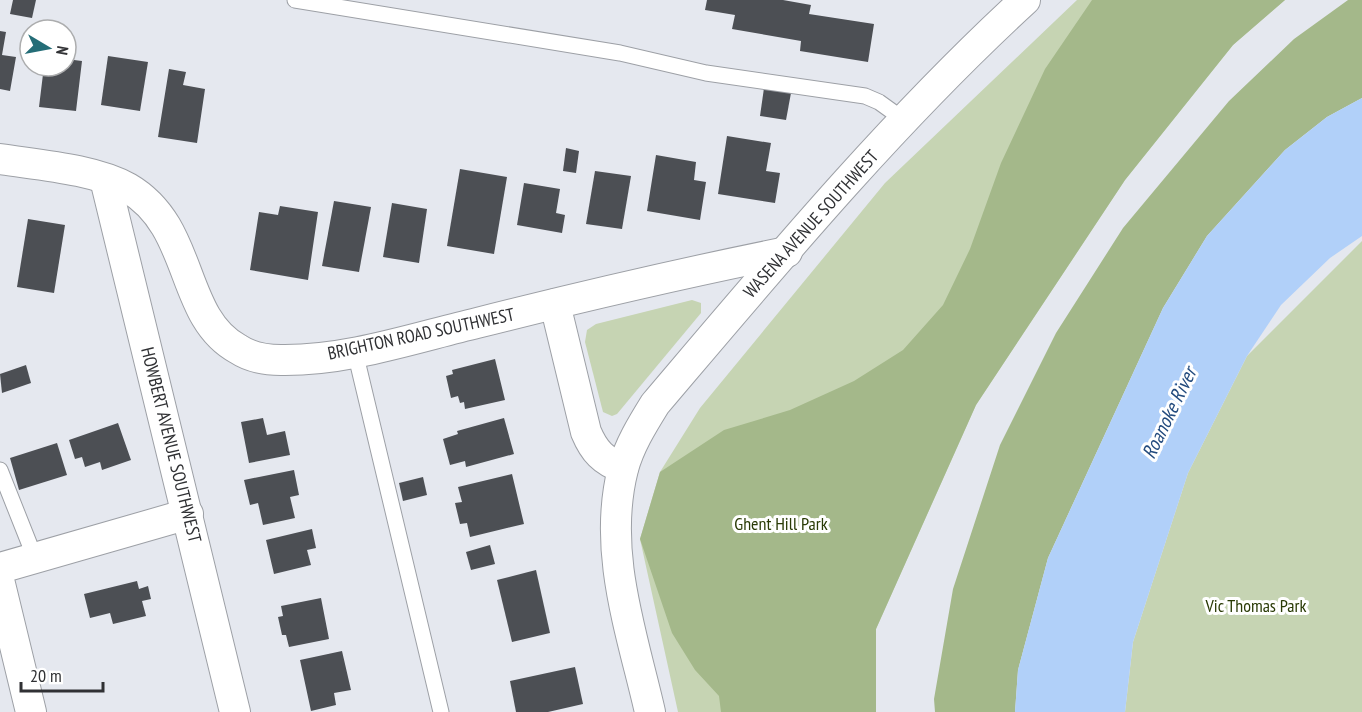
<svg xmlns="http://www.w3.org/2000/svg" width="1362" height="712" viewBox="0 0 1362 712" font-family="'PT Sans Narrow',sans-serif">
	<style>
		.green { fill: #c6d4b3 }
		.forest { fill: #a4b88a }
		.water { fill: #b1d0f9 }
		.building { fill: #4c4f54 }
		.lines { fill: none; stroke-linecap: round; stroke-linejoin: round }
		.lane-casing { stroke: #9da0a6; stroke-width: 17 }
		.street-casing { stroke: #9da0a6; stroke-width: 32 }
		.lane { stroke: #fff; stroke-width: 15 }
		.street { stroke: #fff; stroke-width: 30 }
		.labels { text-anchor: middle; stroke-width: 6; stroke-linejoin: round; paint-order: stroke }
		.street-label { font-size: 18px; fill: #303134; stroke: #fff }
		.park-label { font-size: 18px; fill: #293a05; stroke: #fff }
		.water-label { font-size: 20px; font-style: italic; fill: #234b7e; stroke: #fff }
	</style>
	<rect width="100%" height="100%" fill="#e5e8ef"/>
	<g class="green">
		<path d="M1077 0H1285L1233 45 1125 180 976 405 876 629V712H678L640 539 660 472 700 408 885 183Z"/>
		<path d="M1362 241V712H1125L1133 642 1188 473 1247 356Z"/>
		<path d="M692 300 701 303V313L617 414 612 416 603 412 585 342 587 330 596 324Z"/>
	</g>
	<g class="forest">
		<path d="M1092 0H1285L1233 45 1125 180 976 405 876 629V712H721L719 696 695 670 672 633 640 539 660 472 724 430 790 410 854 381 903 350 943 305 970 249 1001 163 1045 69Z"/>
		<path d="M1348 0H1362V98L1327 117 1285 150 1207 236 1163 308 1048 558 1018 670 1015 712H935L934 699 953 589 1000 445 1056 333 1123 228 1229 101 1294 39Z"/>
	</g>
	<path class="water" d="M1362 98V236L1330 258 1281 305 1247 356 1188 473 1133 642 1125 712H1015L1018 670 1048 558 1163 308 1207 236 1285 150 1327 117Z"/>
	<g class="building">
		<path d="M13 0H36L32 18 10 14Z"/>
		<path d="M707 0H783L811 5 809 14 874 24 868 62 800 51 801 41 732 29 735 15 705 10Z"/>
		<path d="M0 31 6 32 2 55 16 57 10 91 0 89Z"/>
		<path d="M108 56 148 62 140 111 101 105Z"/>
		<path d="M66 59 82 61 76 111 39 107 44 66H66Z"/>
		<path d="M169 69 186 72 183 85 205 89 197 143 158 137Z"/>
		<path d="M764 88 791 93 786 120 760 116Z"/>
		<path d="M727 136 771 143 766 171 780 173 775 203 718 194Z"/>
		<path d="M566 148 579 151 576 173 563 171Z"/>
		<path d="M656 155 696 162 694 180 706 182 700 220 647 211Z"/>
		<path d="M460 169 507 177 494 254 447 246Z"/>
		<path d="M595 171 631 176 622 229 586 224Z"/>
		<path d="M524 183 560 189 556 213 565 215 562 233 517 225Z"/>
		<path d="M334 201 371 207 359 272 322 266Z"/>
		<path d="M392 203 427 209 419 263 383 257Z"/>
		<path d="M280 206 318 212 308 280 250 270 259 212 278 215Z"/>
		<path d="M28 219 65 225 54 293 17 287Z"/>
		<path d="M495 359 505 400 465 409 464 402 460 403 458 396 451 398 446 376 453 374 452 370Z"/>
		<path d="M26 365 31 383 2 393 0 374Z"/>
		<path d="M263 418 267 435 285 431 290 455 249 463 241 422Z"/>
		<path d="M504 418 514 454 466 467 465 461 450 465 443 439 458 434 457 431Z"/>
		<path d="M118 423 131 460 102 470 100 462 85 467 82 457 75 459 69 440Z"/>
		<path d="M57 443 67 475 19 490 10 458Z"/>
		<path d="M294 470 299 495 290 497 295 518 263 525 258 503 250 505 244 480Z"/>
		<path d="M512 474 524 524 470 537 467 523 460 524 455 503 462 502 458 487Z"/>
		<path d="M423 477 427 495 403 501 399 483Z"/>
		<path d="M312 529 316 548 307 550 311 565 274 574 266 540Z"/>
		<path d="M490 545 495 564 471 570 466 552Z"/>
		<path d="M536 570 550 633 512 642 497 580Z"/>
		<path d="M137 581 139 589 148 586 151 599 142 601 146 616 113 624 110 613 90 618 84 594Z"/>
		<path d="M321 598 329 639 289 647 286 635H282L278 617 283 616 281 606Z"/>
		<path d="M342 651 351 690 334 693 336 705 311 711 300 660Z"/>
		<path d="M575 667 583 704 548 712H516L510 681Z"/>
	</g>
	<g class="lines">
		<defs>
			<g id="lane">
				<path d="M295 0 620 53 706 73 865 96 879 102 904 120"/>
				<path d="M355 352 441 712"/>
				<path d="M0 470 35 558"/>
			</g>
			<g id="street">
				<path d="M0 159C39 165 94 169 128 188 195 227 179 317 238 349 250 357 267 360 281 360 347 361 414 338 477 323 580 297 683 273 787 252"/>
				<path d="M105 179 235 712"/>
				<path d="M555 304 586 432C594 451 603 461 623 468"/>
				<path d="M0 568 188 514"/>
				<path d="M0 584 31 712"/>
				<path d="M650 712C632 633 602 551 623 469 629 446 642 425 655 404 773 265 891 123 1025 0"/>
			</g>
		</defs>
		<use href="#lane" class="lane-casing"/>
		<use href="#street" class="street-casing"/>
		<use href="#lane" class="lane"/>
		<use href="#street" class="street"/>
	</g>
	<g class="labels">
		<g class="street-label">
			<text transform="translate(811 224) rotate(-48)" y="6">WASENA AVENUE SOUTHWEST</text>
			<text transform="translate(421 334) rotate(-12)" y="6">BRIGHTON ROAD SOUTHWEST</text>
			<text transform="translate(171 445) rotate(76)" y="6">HOWBERT AVENUE SOUTHWEST</text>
		</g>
		<g class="park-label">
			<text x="781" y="530">Ghent Hill Park</text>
			<text x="1256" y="612">Vic Thomas Park</text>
		</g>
		<g class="water-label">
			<text transform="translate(1169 413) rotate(-64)" y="7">Roanoke River</text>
		</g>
	</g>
	<g transform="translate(48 48) rotate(100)"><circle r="28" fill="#ffffff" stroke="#acadae" stroke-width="1.5"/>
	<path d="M0-4.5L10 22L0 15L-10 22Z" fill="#246d77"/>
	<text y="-9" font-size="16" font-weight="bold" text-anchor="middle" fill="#303134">N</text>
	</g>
	<path d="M21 682v9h82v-9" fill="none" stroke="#303134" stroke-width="3"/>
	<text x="30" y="682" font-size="18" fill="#303134" stroke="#ffffff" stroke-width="4.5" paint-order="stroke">20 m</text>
</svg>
